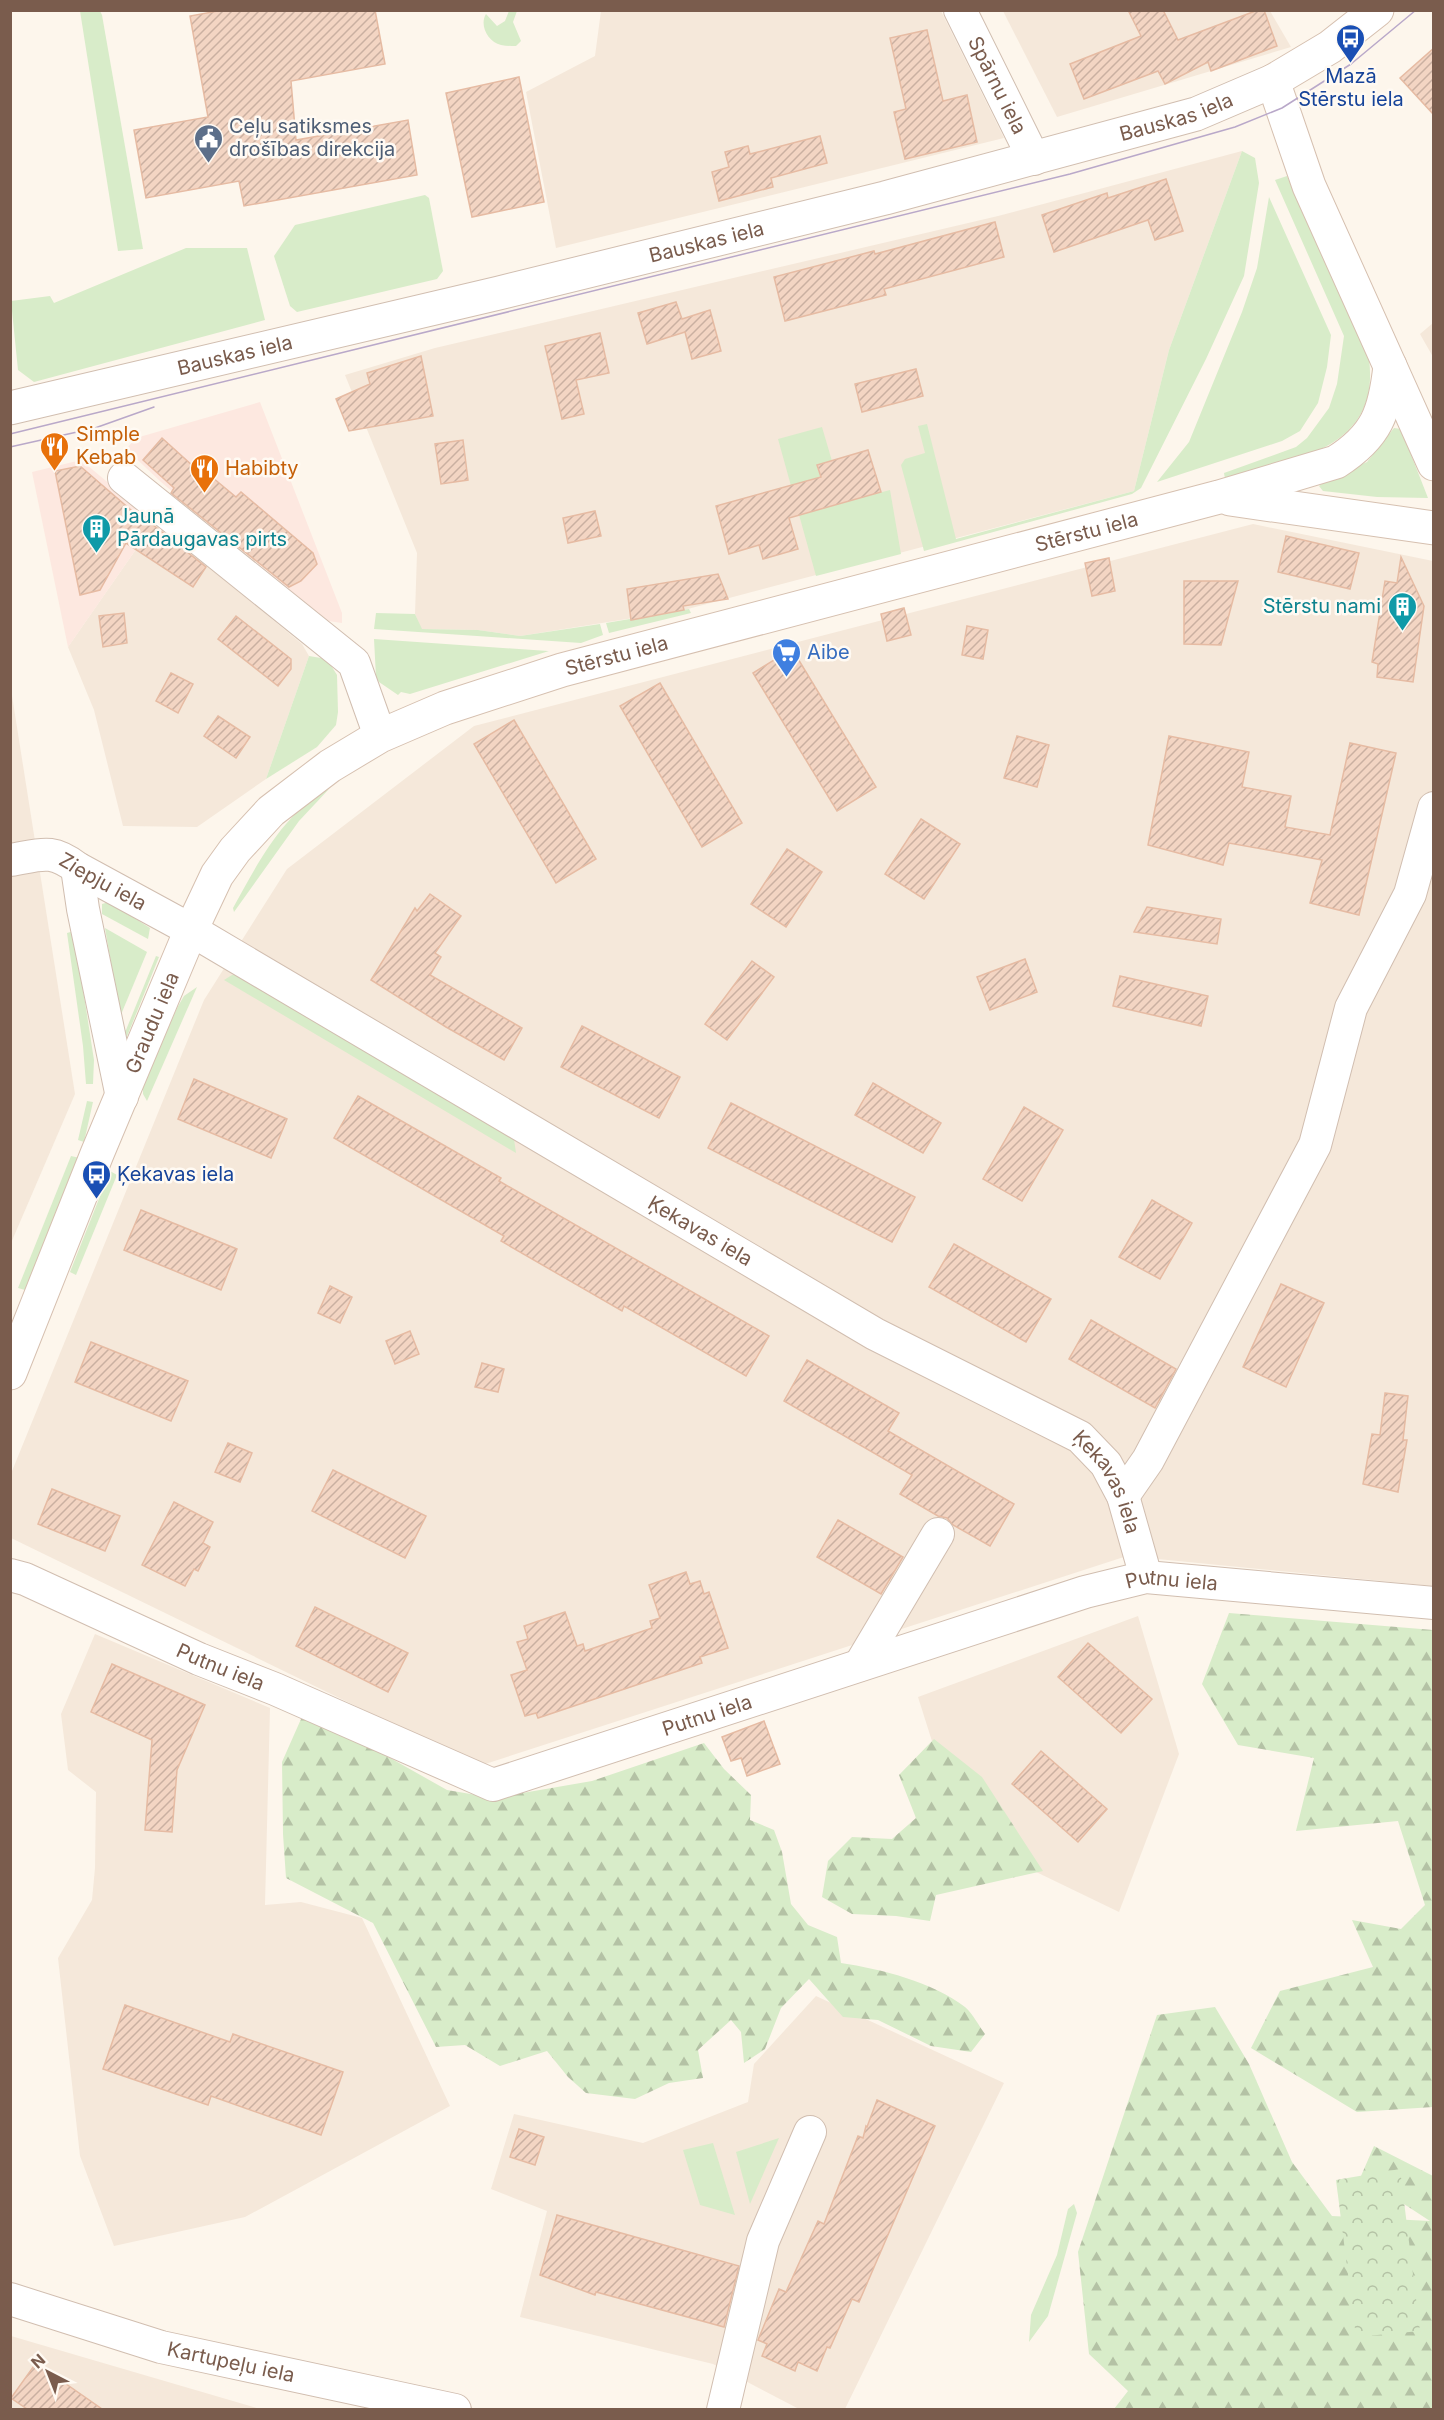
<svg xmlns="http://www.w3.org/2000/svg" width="1444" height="2420" viewBox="0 0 1444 2420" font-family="Inter,sans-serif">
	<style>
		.residential { fill: #f5e8da }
		.commercial { fill: #fde8e0 }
		.grass { fill: #d8ecc9 }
		.forest { fill: url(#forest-firs) }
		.park { fill: url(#park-crowns) }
		.building { fill: url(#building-hatch); stroke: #e6bba3; stroke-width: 1.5 }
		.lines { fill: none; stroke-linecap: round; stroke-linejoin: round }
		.minor-casing { stroke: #d1beb0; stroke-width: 34 }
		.tertiary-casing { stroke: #d1beb0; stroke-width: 35 }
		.secondary-casing { stroke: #d6c0b0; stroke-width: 35 }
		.minor { stroke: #fff; stroke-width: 32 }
		.tertiary { stroke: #fff; stroke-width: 33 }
		.secondary { stroke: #fff; stroke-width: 33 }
		.tram { stroke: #b9a8c9; stroke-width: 1.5 }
		.labels { text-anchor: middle; stroke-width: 5; stroke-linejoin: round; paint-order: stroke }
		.transit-label { font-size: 20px; fill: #164399; stroke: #fffaf3 }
		.street-label { font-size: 20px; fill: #7a5c4d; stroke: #fffaf3 }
		.service-label { font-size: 20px; fill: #4e5e75; stroke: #fffaf3; text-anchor: start }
		.food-label { font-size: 20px; fill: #c56008; stroke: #fffaf3; text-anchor: start }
		.culture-label { font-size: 20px; fill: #0d838f; stroke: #fffaf3; text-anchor: start }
		.shop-label { font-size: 20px; fill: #366cbe; stroke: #fffaf3; text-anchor: start }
	</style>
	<defs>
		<pattern id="forest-firs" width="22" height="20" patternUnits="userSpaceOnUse" patternTransform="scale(1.5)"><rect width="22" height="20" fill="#d8ecc9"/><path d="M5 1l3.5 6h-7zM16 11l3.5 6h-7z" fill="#b4c2a5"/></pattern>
		<pattern id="park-crowns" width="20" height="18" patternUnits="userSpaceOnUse" patternTransform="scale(1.5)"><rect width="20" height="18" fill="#d8ecc9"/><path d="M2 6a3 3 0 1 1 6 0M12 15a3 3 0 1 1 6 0" fill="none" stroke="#b4c2a5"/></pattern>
		<pattern id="building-hatch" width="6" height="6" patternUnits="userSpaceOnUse" patternTransform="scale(1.5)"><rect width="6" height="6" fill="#f3d5c3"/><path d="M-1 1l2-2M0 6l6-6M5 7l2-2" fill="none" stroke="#cab0a1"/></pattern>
	</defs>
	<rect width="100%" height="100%" fill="#fdf6ec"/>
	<g class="residential">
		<path d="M601 11H941L1004 138 556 248 526 92 595 56Z"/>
		<path d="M1003 11H1270L1291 47 1057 117Z"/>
		<path d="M1242 151 1169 350 1134 491 684 610 520 636 478 630 421 629 415 614 417 553 345 375 435 348 998 216Z"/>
		<path d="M1433 323V357L1420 334Z"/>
		<path d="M155 522 302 644 309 656 266 779 197 827 123 826 94 710 68 647Z"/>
		<path d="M1253 524 1433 561V1586L1127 1556 479 1766 11 1538 10 1476 204 1000 287 869 474 726Z"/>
		<path d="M10 683 75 1094 11 1243H10Z"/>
		<path d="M1138 1616 1179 1754 1119 1912 962 1836 918 1697Z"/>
		<path d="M95 1634 270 1708 265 1905 301 1902 362 1918 450 2106 245 2217 114 2246 80 2156 58 1958 92 1900 95 1868 96 1792 68 1770 61 1714Z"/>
		<path d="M816 1996 1004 2083 845 2409H799L713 2364 520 2317 547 2211 491 2189 514 2114 643 2143 748 2102 754 2064Z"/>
		<path d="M11 2336 260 2409H11Z"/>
	</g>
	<g class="commercial">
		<path d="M260 402 342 613V623L321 620 287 588 161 482 126 449 136 438Z"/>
		<path d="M81 460 155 522 68 647 32 472Z"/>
	</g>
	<g class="grass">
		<path d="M80 11H100L102 15 143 249 118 251Z"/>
		<path d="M509 11H517L513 22 521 41 516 46C511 46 506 46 501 45 488 42 479 25 486 14L497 26 505 21Z"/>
		<path d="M1242 151 1255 158 1259 183 1244 276 1206 359 1141 488 1132 494 924 551 901 465 905 459 925 453 918 426 927 424 956 539 1134 491 1169 350Z"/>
		<path d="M1287 176 1369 359C1381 451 1291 460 1225 479L1224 473 1296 447 1307 438 1329 408 1337 384 1344 336 1275 180Z"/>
		<path d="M425 195 429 198 443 271 437 279 297 312 290 306 274 256 295 225Z"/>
		<path d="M1269 197 1331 335 1327 367 1318 403 1300 431 1282 441 1157 482 1189 442 1242 312 1257 268Z"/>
		<path d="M186 248H247L265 320 34 382 18 370 11 301 50 296 54 303Z"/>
		<path d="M822 427 832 461 817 466 829 506 890 490 901 554 816 576 778 439Z"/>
		<path d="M1394 428 1401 429 1428 498 1377 497 1323 491 1319 486 1330 478 1367 462Z"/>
		<path d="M689 609 691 613 609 633 606 623Z"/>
		<path d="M376 613 415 614 422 629 478 630 520 636 600 624 603 635 581 643 374 629Z"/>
		<path d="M374 639 548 651H549L410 694 401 692 398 695 379 682 376 677Z"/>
		<path d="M309 656 327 659 337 675 338 712 336 725 317 747 266 779Z"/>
		<path d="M329 789 299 821 234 912 233 908C257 865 283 812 329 789Z"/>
		<path d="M109 902 150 928 148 939 102 914V904Z"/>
		<path d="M105 928 147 952 120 1017Z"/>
		<path d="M74 931 94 1060 93 1084H86L83 1046 67 933Z"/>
		<path d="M156 956 159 957 126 1039 123 1032 126 1030Z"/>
		<path d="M232 975H239L510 1136 514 1139 516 1153 224 980Z"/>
		<path d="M197 987 147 1101 143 1094V1084L177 1008 184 996Z"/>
		<path d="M87 1101 93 1102 84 1142 78 1140Z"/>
		<path d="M71 1156 80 1158 25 1290 18 1288Z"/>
		<path d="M110 1171 117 1175 76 1275 70 1272Z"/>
		<path d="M779 2138 750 2204 736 2152Z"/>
		<path d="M713 2143 735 2215 700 2205 683 2150Z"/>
		<path d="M1074 2204 1077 2213 1048 2316 1029 2342 1031 2315 1057 2255 1068 2209Z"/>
	</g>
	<g class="forest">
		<path d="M1229 1613 1433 1630V2107L1357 2112 1251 2048 1280 1991 1373 1967 1352 1920 1401 1929 1425 1905 1398 1821 1296 1831 1314 1758 1238 1745 1202 1684Z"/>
		<path d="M305 1710 447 1790 494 1798 592 1781 704 1743 724 1769 751 1795 750 1820 774 1830 782 1852 791 1904 808 1925 837 1937 841 1963C881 1969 933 1982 965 2007 973 2014 979 2026 985 2034L971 2052 931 2046 878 2020 843 2017 809 1979 781 2008 765 2049 744 2063 741 2032 731 2020 698 2050 703 2078 669 2083 635 2099 586 2093 568 2077 547 2051 500 2066 465 2045 436 2047 373 1923 286 1878 283 1834 282 1762Z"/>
		<path d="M934 1739 982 1777 1043 1871 936 1895 930 1921 896 1916 852 1914 822 1897 828 1861 852 1837 892 1839 916 1818 899 1775Z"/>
		<path d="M1215 2007 1249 2064 1292 2162 1332 2216 1430 2221 1361 2176 1374 2146 1433 2176V2409H1114L1128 2391 1089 2354 1078 2252 1157 2015Z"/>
	</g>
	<path class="park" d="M1400 2169 1420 2331 1356 2337 1336 2180Z"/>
	<g class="building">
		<path d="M223 10H375L385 64 291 81 296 140 408 120 417 175 244 206 239 181 146 198 134 130 208 117 190 16Z"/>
		<path d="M1128 10H1163L1178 40 1258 10H1264L1277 46 1211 71 1208 62 1165 84 1158 71 1084 99 1070 64 1141 36Z"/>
		<path d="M927 30 943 101 967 95 977 142 905 159 894 112 906 109 890 38Z"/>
		<path d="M1434 48V115L1400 78Z"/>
		<path d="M519 77 544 202 472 217 446 93Z"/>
		<path d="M820 136 827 163 771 178 773 187 719 201 712 172 729 167 725 152 748 146 750 154Z"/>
		<path d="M1166 179 1183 231 1155 240 1148 220 1054 252 1042 215 1107 193 1108 198Z"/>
		<path d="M995 222 1004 257 884 289 886 295 785 321 774 277 874 251 875 254Z"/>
		<path d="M676 302 682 319 710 310 721 351 692 359 685 332 647 344 638 313Z"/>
		<path d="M600 333 609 373 576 380 584 414 562 419 545 346Z"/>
		<path d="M421 356 433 416 349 431 336 399 370 384 367 373Z"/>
		<path d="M916 369 923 396 862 412 855 384Z"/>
		<path d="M162 438 193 466 195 463 236 497 241 492 313 553 317 564 301 581 289 587 171 493 174 488 143 460Z"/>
		<path d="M463 440 468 480 441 484 435 444Z"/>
		<path d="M868 450 881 492 789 518 798 549 763 559 759 545 729 554 716 506 821 477 817 465Z"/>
		<path d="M80 466 146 523 148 521 206 567 193 587 126 543 100 590 80 595 55 471Z"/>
		<path d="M595 511 601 536 568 543 563 518Z"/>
		<path d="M1286 536 1359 553 1350 589 1278 572Z"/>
		<path d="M1401 557 1424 606 1413 682 1377 677 1378 664 1372 662 1385 581 1397 583Z"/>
		<path d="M1109 558 1115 591 1092 596 1085 563Z"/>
		<path d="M718 574 728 599 683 606 684 610 631 620 627 589Z"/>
		<path d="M1184 581H1238L1221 645 1184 644Z"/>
		<path d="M904 608 911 635 887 641 881 614Z"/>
		<path d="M124 613 127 643 103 647 99 616Z"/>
		<path d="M236 616 291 659V669L278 686 218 639Z"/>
		<path d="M967 626 988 630 983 659 962 655Z"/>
		<path d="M792 649 876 787 837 811 753 673Z"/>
		<path d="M171 673 193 684 178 713 156 701Z"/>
		<path d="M660 683 742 823 702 847 620 706Z"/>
		<path d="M218 716 250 737 236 758 204 736Z"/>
		<path d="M514 720 596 859 556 883 474 744Z"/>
		<path d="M1017 736 1049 745 1037 787 1004 778Z"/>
		<path d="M1169 736 1249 752 1242 787 1291 796 1285 827 1330 835 1350 743 1396 753 1359 915 1310 903 1322 860 1229 843 1223 865 1148 845Z"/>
		<path d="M921 819 960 844 924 899 885 874Z"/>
		<path d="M787 849 822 872 786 927 751 904Z"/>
		<path d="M430 894 461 916 435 953 441 957 430 975 522 1028 504 1060 446 1027 371 980 415 908 417 911Z"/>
		<path d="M1147 907 1221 919 1217 944 1134 932Z"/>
		<path d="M1025 959 1037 992 990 1010 977 977Z"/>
		<path d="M752 961 774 977 727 1040 705 1024Z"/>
		<path d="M1120 976 1208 996 1201 1026 1113 1006Z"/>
		<path d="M582 1026 680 1077 659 1118 561 1067Z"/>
		<path d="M194 1079 287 1119 271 1158 178 1119Z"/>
		<path d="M873 1083 941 1123 923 1153 855 1115Z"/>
		<path d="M358 1096 501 1178 499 1181 769 1336 746 1376 624 1306 622 1311 501 1241 504 1236 334 1138Z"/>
		<path d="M731 1103 915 1197 892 1242 708 1148Z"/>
		<path d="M1024 1107 1063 1130 1022 1201 983 1179Z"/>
		<path d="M1152 1200 1192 1223 1160 1279 1119 1257Z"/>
		<path d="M141 1210 237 1249 221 1290 124 1250Z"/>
		<path d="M954 1244 1051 1299 1026 1342 929 1287Z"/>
		<path d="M1281 1284 1324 1303 1286 1387 1243 1367Z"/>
		<path d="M330 1286 352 1297 340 1323 318 1313Z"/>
		<path d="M1091 1320 1176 1369 1155 1408 1069 1359Z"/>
		<path d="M410 1331 419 1354 395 1364 386 1341Z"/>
		<path d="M91 1342 188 1381 171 1421 75 1382Z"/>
		<path d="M807 1360 899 1413 888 1431 1014 1504 990 1546 953 1525 947 1518 938 1516 900 1494 912 1475 784 1401Z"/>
		<path d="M482 1363 504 1369 498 1392 475 1387Z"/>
		<path d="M1385 1393 1408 1396 1403 1440H1407L1398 1492 1363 1484 1372 1434 1380 1435Z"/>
		<path d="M228 1443 252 1453 240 1482 215 1472Z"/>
		<path d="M333 1470 426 1516 405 1558 312 1511Z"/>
		<path d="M52 1489 120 1516 105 1551 38 1524Z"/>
		<path d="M174 1502 213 1522 203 1543 210 1547 198 1571 194 1569 185 1586 142 1565Z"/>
		<path d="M838 1520 903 1557 881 1594 817 1557Z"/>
		<path d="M686 1572 690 1584 700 1581 704 1594 709 1592 728 1648 700 1657 702 1663 538 1718 536 1713 525 1716 511 1675 527 1670 517 1642 528 1639 524 1626 565 1612 577 1646 583 1644 585 1651 652 1628 650 1621 660 1618 649 1585Z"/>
		<path d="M315 1607 408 1653 388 1692 296 1646Z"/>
		<path d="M1088 1643 1152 1699 1121 1733 1058 1677Z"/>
		<path d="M112 1664 205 1705 177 1770 172 1832 145 1830 152 1740 91 1712Z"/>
		<path d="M764 1721 780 1764 747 1776 741 1758 731 1761 722 1737Z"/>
		<path d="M1041 1751 1107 1809 1078 1842 1012 1784Z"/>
		<path d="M125 2005 230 2042 233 2034 343 2072 321 2135 211 2096 208 2105 103 2069Z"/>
		<path d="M877 2100 935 2126 859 2302 852 2299 830 2348 827 2347 817 2371 798 2362 795 2371 762 2356 767 2344 758 2340 779 2289 786 2292 818 2221 824 2224 858 2136 863 2138 866 2126 867 2127Z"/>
		<path d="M519 2129 544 2137 535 2165 510 2157Z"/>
		<path d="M557 2215 739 2266 724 2327 596 2292 595 2295 540 2275Z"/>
		<path d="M36 2363 102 2409H27L11 2398Z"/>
	</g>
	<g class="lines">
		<defs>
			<g id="minor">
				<path id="s1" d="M960 10 1034 159"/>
				<path d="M124 478 354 663 380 736"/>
				<path id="s2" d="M10 860C41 855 51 848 77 868L191 930 875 1334 1080 1437 1106 1464 1123 1496 1146 1577"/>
				<path d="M77 868 83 909 122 1097"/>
				<path d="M1123 1496 1148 1460 1315 1145 1351 1008 1410 894 1434 808"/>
				<path id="s3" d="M10 1575 25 1579 199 1659 275 1689 493 1785 1085 1592 1146 1577 1434 1603"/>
				<path d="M860 1665 938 1534"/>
				<path id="s4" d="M10 2299 161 2347 455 2410"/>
				<path d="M723 2410 763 2241 810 2132"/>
			</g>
			<g id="tertiary">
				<path id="s5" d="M10 408 499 293 885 198 1196 114 1273 81"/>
			</g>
			<g id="secondary">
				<path d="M1377 10 1330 47 1273 81 1309 186 1434 464"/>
				<path d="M1230 499 1434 528"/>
				<path id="s6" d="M10 1373 97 1154 191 930 217 875 235 850 271 811 330 766 380 736 445 708 562 670 1219 497 1336 462C1377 436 1385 412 1390 366"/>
			</g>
		</defs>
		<use href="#minor" class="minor-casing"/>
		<use href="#tertiary" class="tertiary-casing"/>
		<use href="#secondary" class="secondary-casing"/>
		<use href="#minor" class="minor"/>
		<use href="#tertiary" class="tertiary"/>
		<use href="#secondary" class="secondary"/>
		<g class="tram">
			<path d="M10 434 1070 174 1235 127 1282 108 1351 64 1416 10"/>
			<path d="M10 447 95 428 154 407"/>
		</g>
	</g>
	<defs>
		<symbol id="bus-pin" viewBox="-11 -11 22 30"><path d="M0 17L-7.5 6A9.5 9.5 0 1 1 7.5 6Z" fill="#1a4fb4" stroke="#fffaf3"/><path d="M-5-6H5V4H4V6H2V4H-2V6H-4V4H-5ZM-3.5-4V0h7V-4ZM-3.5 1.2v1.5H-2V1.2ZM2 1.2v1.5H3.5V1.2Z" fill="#fff"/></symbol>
		<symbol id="civic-pin" viewBox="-11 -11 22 30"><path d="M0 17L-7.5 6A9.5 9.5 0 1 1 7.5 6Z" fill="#5c6f8a" stroke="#fffaf3"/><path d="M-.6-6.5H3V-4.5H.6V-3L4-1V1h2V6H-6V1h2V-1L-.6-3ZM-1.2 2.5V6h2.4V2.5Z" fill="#fff"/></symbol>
		<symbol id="restaurant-pin" viewBox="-11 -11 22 30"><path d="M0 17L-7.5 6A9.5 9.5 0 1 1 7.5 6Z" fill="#e8710a" stroke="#fffaf3"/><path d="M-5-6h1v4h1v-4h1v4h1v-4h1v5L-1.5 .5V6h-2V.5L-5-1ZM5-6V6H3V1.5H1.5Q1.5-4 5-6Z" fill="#fff"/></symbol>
		<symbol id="building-pin" viewBox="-11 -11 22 30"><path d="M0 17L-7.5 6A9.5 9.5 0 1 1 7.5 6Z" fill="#0f9aa8" stroke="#fffaf3"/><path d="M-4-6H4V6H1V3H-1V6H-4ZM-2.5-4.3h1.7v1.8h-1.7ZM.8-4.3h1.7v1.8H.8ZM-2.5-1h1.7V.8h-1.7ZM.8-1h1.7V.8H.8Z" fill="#fff"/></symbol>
		<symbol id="supermarket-pin" viewBox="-11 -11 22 30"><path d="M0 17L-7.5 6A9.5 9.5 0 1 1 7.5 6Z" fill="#3f7fe0" stroke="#fffaf3"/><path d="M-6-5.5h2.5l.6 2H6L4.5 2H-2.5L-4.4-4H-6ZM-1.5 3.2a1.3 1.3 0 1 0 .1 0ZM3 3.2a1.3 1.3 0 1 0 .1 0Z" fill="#fff"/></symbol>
	</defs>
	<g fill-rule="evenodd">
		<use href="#bus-pin" x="1334" y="22" width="33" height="45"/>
		<use href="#civic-pin" x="192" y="122" width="33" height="45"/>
		<use href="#restaurant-pin" x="38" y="430" width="33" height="45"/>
		<use href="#restaurant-pin" x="188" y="452" width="33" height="45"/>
		<use href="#building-pin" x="80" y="512" width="33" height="45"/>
		<use href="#building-pin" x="1386" y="590" width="33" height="45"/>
		<use href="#supermarket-pin" x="770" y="636" width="33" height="45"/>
		<use href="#bus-pin" x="80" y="1158" width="33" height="45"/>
	</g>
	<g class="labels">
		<g class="transit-label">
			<text x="1351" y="83">Mazā<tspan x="1351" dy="23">Stērstu iela</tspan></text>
			<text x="117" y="1181" text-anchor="start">Ķekavas iela</text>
		</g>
		<g class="street-label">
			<text dy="7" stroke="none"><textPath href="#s1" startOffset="84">Spārnu iela</textPath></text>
			<text dy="7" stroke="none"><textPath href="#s5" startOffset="1202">Bauskas iela</textPath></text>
			<text dy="7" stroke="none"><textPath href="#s5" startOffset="716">Bauskas iela</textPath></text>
			<text dy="7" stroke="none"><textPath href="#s5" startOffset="231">Bauskas iela</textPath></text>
			<text dy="7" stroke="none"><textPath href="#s6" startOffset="1492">Stērstu iela</textPath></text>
			<text dy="7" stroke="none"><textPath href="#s6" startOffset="1006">Stērstu iela</textPath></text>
			<text dy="7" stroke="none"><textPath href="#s2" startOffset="100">Ziepju iela</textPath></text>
			<text dy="7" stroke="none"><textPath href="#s6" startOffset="378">Graudu iela</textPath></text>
			<text dy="7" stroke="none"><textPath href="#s2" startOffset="792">Ķekavas iela</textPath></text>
			<text dy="7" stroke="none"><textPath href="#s2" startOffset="1278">Ķekavas iela</textPath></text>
			<text dy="7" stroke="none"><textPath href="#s3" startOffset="1238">Putnu iela</textPath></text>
			<text dy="7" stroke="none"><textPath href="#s3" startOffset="230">Putnu iela</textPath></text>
			<text dy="7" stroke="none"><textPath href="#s3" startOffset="752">Putnu iela</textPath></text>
			<text dy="7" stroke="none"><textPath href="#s4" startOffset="230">Kartupeļu iela</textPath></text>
		</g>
		<g class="service-label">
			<text x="229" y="133">Ceļu satiksmes<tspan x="229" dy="23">drošības direkcija</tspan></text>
		</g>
		<g class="food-label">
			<text x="76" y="441">Simple<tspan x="76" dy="23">Kebab</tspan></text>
			<text x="225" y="475">Habibty</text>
		</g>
		<g class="culture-label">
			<text x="117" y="523">Jaunā<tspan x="117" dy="23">Pārdaugavas pirts</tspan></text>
			<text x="1381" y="613" text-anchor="end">Stērstu nami</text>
		</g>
		<g class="shop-label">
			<text x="807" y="659">Aibe</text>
		</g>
	</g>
	<rect width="1444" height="2420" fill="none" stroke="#7a5c4d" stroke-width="24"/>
	<g transform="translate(48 2372) rotate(318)" stroke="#fffaf3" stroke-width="4.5" paint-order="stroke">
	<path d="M0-4.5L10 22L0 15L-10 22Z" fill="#7a5c4d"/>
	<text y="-9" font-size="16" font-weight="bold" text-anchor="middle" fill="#7a5c4d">N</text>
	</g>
</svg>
